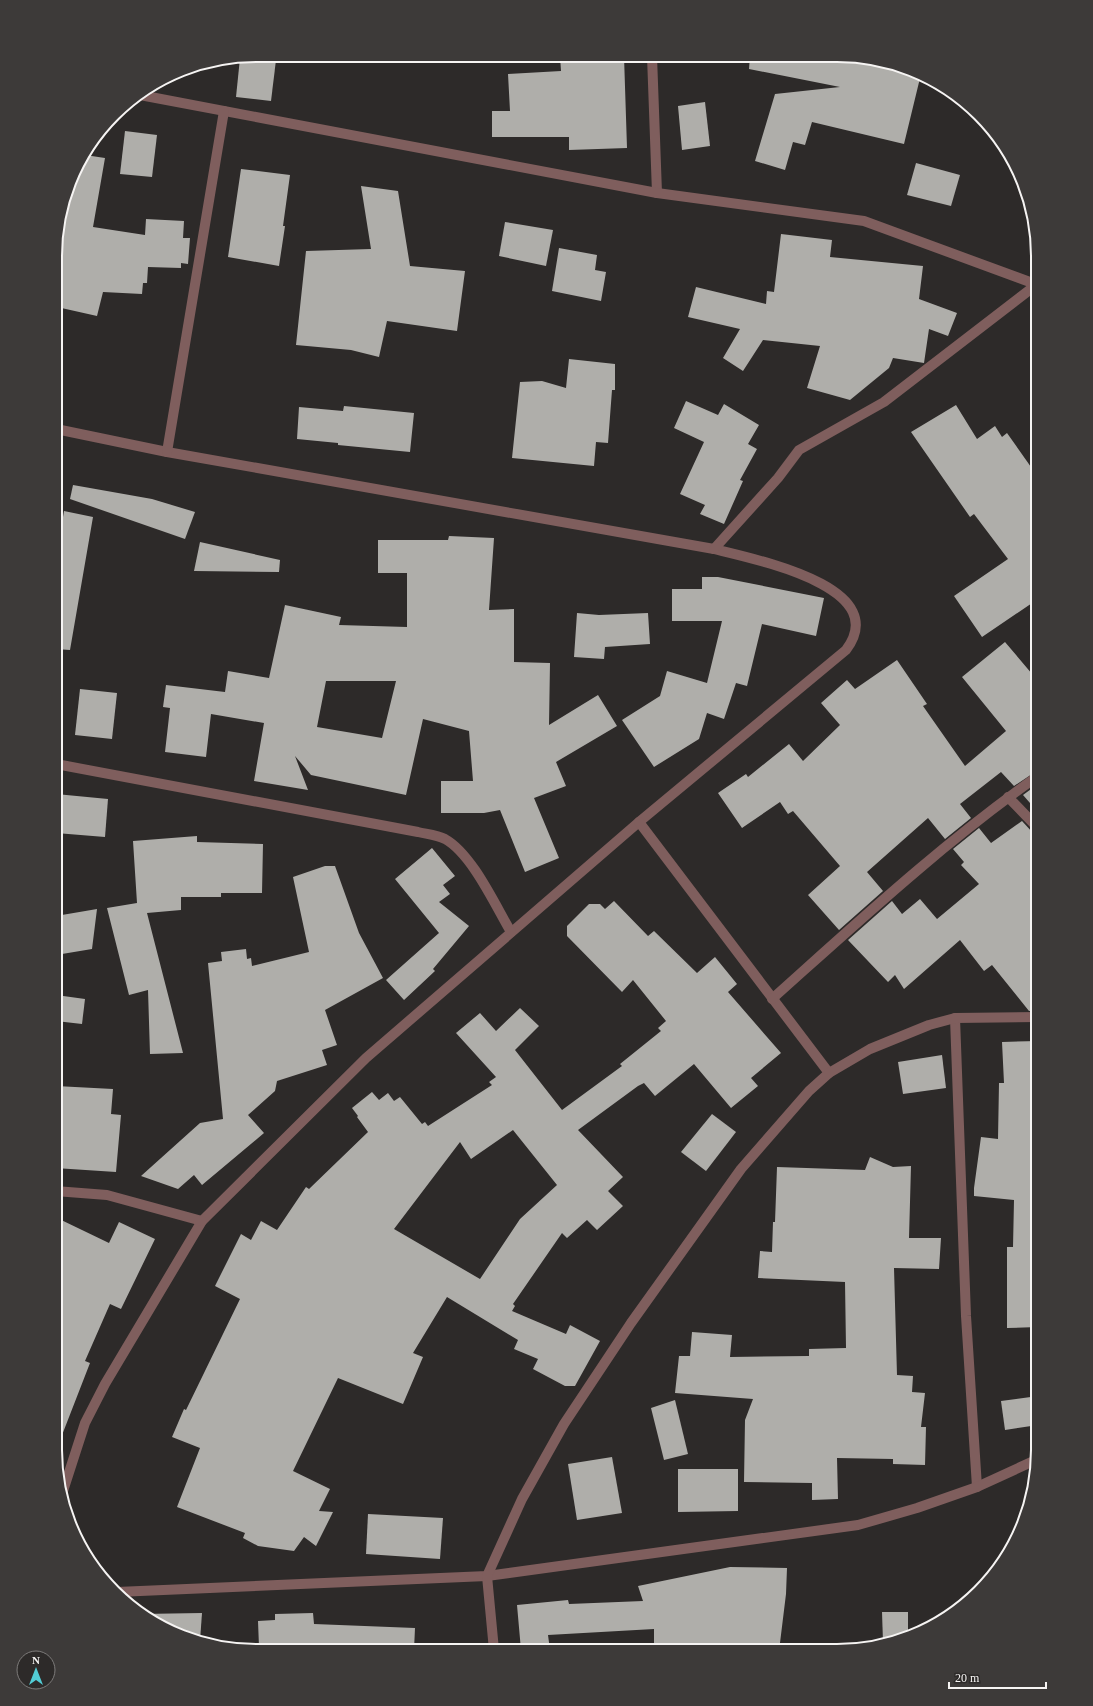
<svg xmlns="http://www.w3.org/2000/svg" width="1093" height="1706" viewBox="0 0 1093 1706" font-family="Georgia,serif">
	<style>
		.building { fill: #afaeaa; fill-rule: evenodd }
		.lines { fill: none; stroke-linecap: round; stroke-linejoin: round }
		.service { stroke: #7f5e5d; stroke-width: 10 }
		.minor { stroke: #7f5e5d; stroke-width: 10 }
		.rim { fill: none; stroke: #f6f4f3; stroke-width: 2 }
	</style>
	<rect width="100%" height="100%" fill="#2d2a29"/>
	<g class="building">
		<path d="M560 56H624L627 148 569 150V137H492V111H510L508 74 561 71Z"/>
		<path d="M750 56 864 57 914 70 921 74 904 144 812 122 805 145 793 142 785 170 755 161 775 94 840 87 749 69Z"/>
		<path d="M248 57 276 60 271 101 236 97 240 58Z"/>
		<path d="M705 102 710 146 682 150 678 106Z"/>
		<path d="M125 131 157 135 152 177 120 174Z"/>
		<path d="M85 155 105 158 93 227 145 235 146 219 184 221 183 238H190L188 264 181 263V268L148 267 147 283H143L142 294 103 292 97 316 57 307V230L76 167Z"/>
		<path d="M916 163 960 175 951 206 907 195Z"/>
		<path d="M241 169 290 175 283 226H285L279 266 228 257Z"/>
		<path d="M361 186 398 191 410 266 465 271 457 331 387 321 379 357 351 350 296 345 306 251 371 249Z"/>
		<path d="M505 222 553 230 546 266 499 256Z"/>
		<path d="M781 234 832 240 830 257 923 266 919 299 957 313 948 336 929 329 924 363 893 358 889 368 850 400 807 388 820 346 763 340 743 371 723 358 740 329 688 317 696 287 766 304 767 291 774 292Z"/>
		<path d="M559 248 597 255 595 270 606 272 601 301 552 291Z"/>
		<path d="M569 359 615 364V390H612L608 443 596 442 594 466 512 458 520 382 542 381 566 388Z"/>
		<path d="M686 401 718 415 724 404 759 425 748 444 757 449 740 480 743 481 724 524 700 514 705 505 680 494 704 442 674 428Z"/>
		<path d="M956 405 977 439 995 426 1002 437 1007 433 1038 477V599L982 637 954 596 1008 559 974 514 970 517 911 432Z"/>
		<path d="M344 406 414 413 410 452 338 445V443L297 439 299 407 343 411Z"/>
		<path d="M73 485 152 499 195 512 185 539 70 499Z"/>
		<path d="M64 511 93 517 70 650 56 649V516L63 517Z"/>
		<path d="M449 536 494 538 489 610 514 609V662L550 663 549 725 598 695 617 726 556 762 566 786 534 798 559 858 525 872 500 810 484 813H441V781H473L469 731 423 719 406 795 311 775 295 756 308 790 254 781 264 723 211 714 206 757 165 752 170 708 163 707 166 685 225 692 228 671 269 678 285 605 341 617 339 625 407 627V573H378V540H448ZM326 681H396L382 738 317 727Z"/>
		<path d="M200 542 280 560 279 572 194 571Z"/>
		<path d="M702 577H718L824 598 816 636 762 624 747 686 736 683 724 719 707 713 699 739 654 767 622 720 660 696 667 671 707 683 722 621H672V589H702Z"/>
		<path d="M577 613 599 615 648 613 650 644 605 647 604 659 574 657Z"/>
		<path d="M1005 642 1038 681V770L1014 786 1001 772 960 804 971 818 945 839 928 818 867 872 883 891 839 930 808 895 840 866 793 811 788 814 780 802 742 828 718 793 746 774 748 777 789 744 803 761 840 725 821 703 847 680 855 689 897 660 927 704 923 706 965 766 1006 731 962 677Z"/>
		<path d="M80 689 117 693 112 739 75 735Z"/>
		<path d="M1038 784V818L1033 814 1037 811 1023 795Z"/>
		<path d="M56 794 108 799 105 837 56 833Z"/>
		<path d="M1022 821 1033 833 1038 834V1010L1029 1011 992 965 984 971 960 940 904 989 895 975 888 982 848 940 892 901 902 914 920 899 937 919 979 884 961 865 964 862 953 849 979 828 991 843Z"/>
		<path d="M197 836V842L263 844 262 893H221V897H181V910L147 913 183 1053 150 1054 148 990 129 995 107 908 137 903 133 841Z"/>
		<path d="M432 848 455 876 443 885 450 894 439 902 469 926 433 969 435 971 404 1000 386 980 439 933 395 879Z"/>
		<path d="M325 866H335L359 933 383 978 325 1010 337 1045 322 1050 327 1065 277 1081 275 1091 248 1115 264 1133 202 1185 194 1175 178 1189 141 1176 200 1123 223 1119 208 963 222 961 221 952 246 949 247 959 251 958 252 966 309 952 293 877Z"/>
		<path d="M614 901 648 936 654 931 697 973 715 957 737 984 728 992 781 1053 751 1078 758 1086 731 1108 694 1064 655 1096 644 1083 638 1086 578 1130 623 1177 608 1191 623 1206 597 1230 587 1220 567 1238 562 1233 513 1304 515 1306 512 1311 566 1334 570 1325 600 1341 575 1386H565L533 1369 538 1359 514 1349 518 1340 447 1297 413 1353 423 1357 403 1404 338 1378 293 1471 330 1489 319 1511 333 1512 316 1546 304 1537 294 1551 258 1546 243 1538 245 1533 177 1507 200 1448 172 1437 184 1409 186 1410 240 1299 215 1286 241 1234 251 1240 261 1221 277 1230 306 1187 309 1189 368 1132 357 1117 358 1116 352 1108 372 1092 379 1100 388 1093 394 1101 400 1097 422 1124 425 1122 428 1126 492 1085 489 1082 496 1077 456 1033 480 1013 496 1031 520 1008 539 1026 515 1050 562 1110 622 1066 620 1064 661 1031 658 1028 666 1021 633 980 622 992 567 936V926L589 904H600L605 909ZM513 1130 557 1185 520 1219 480 1279 394 1229 460 1142 471 1159Z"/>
		<path d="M97 909 92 949 56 955V916Z"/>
		<path d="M56 995 85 999 82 1024 56 1021Z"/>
		<path d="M1038 1041V1327L1007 1328V1247H1013L1014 1200 974 1196V1188L981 1137 998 1139 999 1083H1004L1002 1042Z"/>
		<path d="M942 1055 946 1088 903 1094 898 1062Z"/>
		<path d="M56 1086 113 1089 111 1114 121 1115 116 1172 55 1168Z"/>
		<path d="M712 1114 736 1132 706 1171 681 1152Z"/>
		<path d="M870 1157 893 1167 911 1166 909 1238H941L939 1269 894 1268 897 1375 913 1376 912 1392 925 1393 921 1427H926L925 1465 893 1464V1459L837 1458 838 1499 812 1500V1483L744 1482 745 1420 753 1399 675 1393 679 1356H690L692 1332 732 1335 730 1357 809 1356V1349L846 1348 845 1282 758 1278 760 1251 772 1252 773 1222H775L777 1167 865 1170Z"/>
		<path d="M55 1217 109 1243 119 1222 155 1239 121 1309 110 1304 85 1361 90 1363 57 1448H55Z"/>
		<path d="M1038 1396V1425L1005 1430 1001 1401Z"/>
		<path d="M675 1400 688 1454 664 1460 651 1408Z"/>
		<path d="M612 1457 622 1513 577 1520 568 1464Z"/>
		<path d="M678 1469H738V1511L678 1512Z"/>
		<path d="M368 1514 443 1518 440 1559 366 1554Z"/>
		<path d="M730 1567 787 1568 786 1594 779 1651H690L689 1643 654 1645V1629L548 1635 550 1650H521L517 1605 568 1600 569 1604 643 1601 638 1586Z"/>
		<path d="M882 1612H908V1637L883 1642Z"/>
		<path d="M202 1613 200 1641 179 1636 141 1614Z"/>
		<path d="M313 1613 314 1624 415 1628 414 1650 283 1649V1646L259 1647 258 1621 275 1620V1614Z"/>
	</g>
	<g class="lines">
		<path class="service" d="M1008 797 1038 828"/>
		<g class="minor">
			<path d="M652 56 657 193"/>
			<path d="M140 95 657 193 864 221 1038 285"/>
			<path d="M56 429 167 452 714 549C752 559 894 586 846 650L639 822 366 1058 202 1221 105 1384 85 1423 63 1491"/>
			<path d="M167 452 224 111"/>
			<path d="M714 549 778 478 799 450 884 402 1036 285"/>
			<path d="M56 764 418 832C426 834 437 835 445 839 472 854 495 905 511 932"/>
			<path d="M639 822 829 1073"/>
			<path d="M772 999C858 922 943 843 1038 776"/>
			<path d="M955 1018 966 1316 977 1487"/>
			<path d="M55 1191 107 1195 202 1221"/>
			<path d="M117 1592 487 1576 858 1525 917 1508 977 1487 1038 1459"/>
			<path d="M494 1650 487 1576 522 1499 564 1424 631 1323 741 1169 809 1091 829 1073 870 1049 929 1025 955 1018 1038 1017"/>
		</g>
	</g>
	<path d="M0 0H1093V1706H0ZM256 62H837A194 194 0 0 1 1031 256V1450A194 194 0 0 1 837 1644H256A194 194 0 0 1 62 1450V256A194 194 0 0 1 256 62Z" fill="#3d3a39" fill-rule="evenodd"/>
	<path class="rim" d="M256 62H837A194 194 0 0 1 1031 256V1450A194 194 0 0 1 837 1644H256A194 194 0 0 1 62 1450V256A194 194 0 0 1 256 62Z"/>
	<g transform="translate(36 1670)"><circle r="19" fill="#2d2a29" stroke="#7d7b7a"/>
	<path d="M0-3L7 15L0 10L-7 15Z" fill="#52ccd5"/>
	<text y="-6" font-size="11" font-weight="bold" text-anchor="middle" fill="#f6f4f3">N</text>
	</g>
	<path d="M949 1682v6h97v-6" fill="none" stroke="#f6f4f3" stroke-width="2"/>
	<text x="955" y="1682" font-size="12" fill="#f6f4f3" stroke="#2d2a29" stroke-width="3" paint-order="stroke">20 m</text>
</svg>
